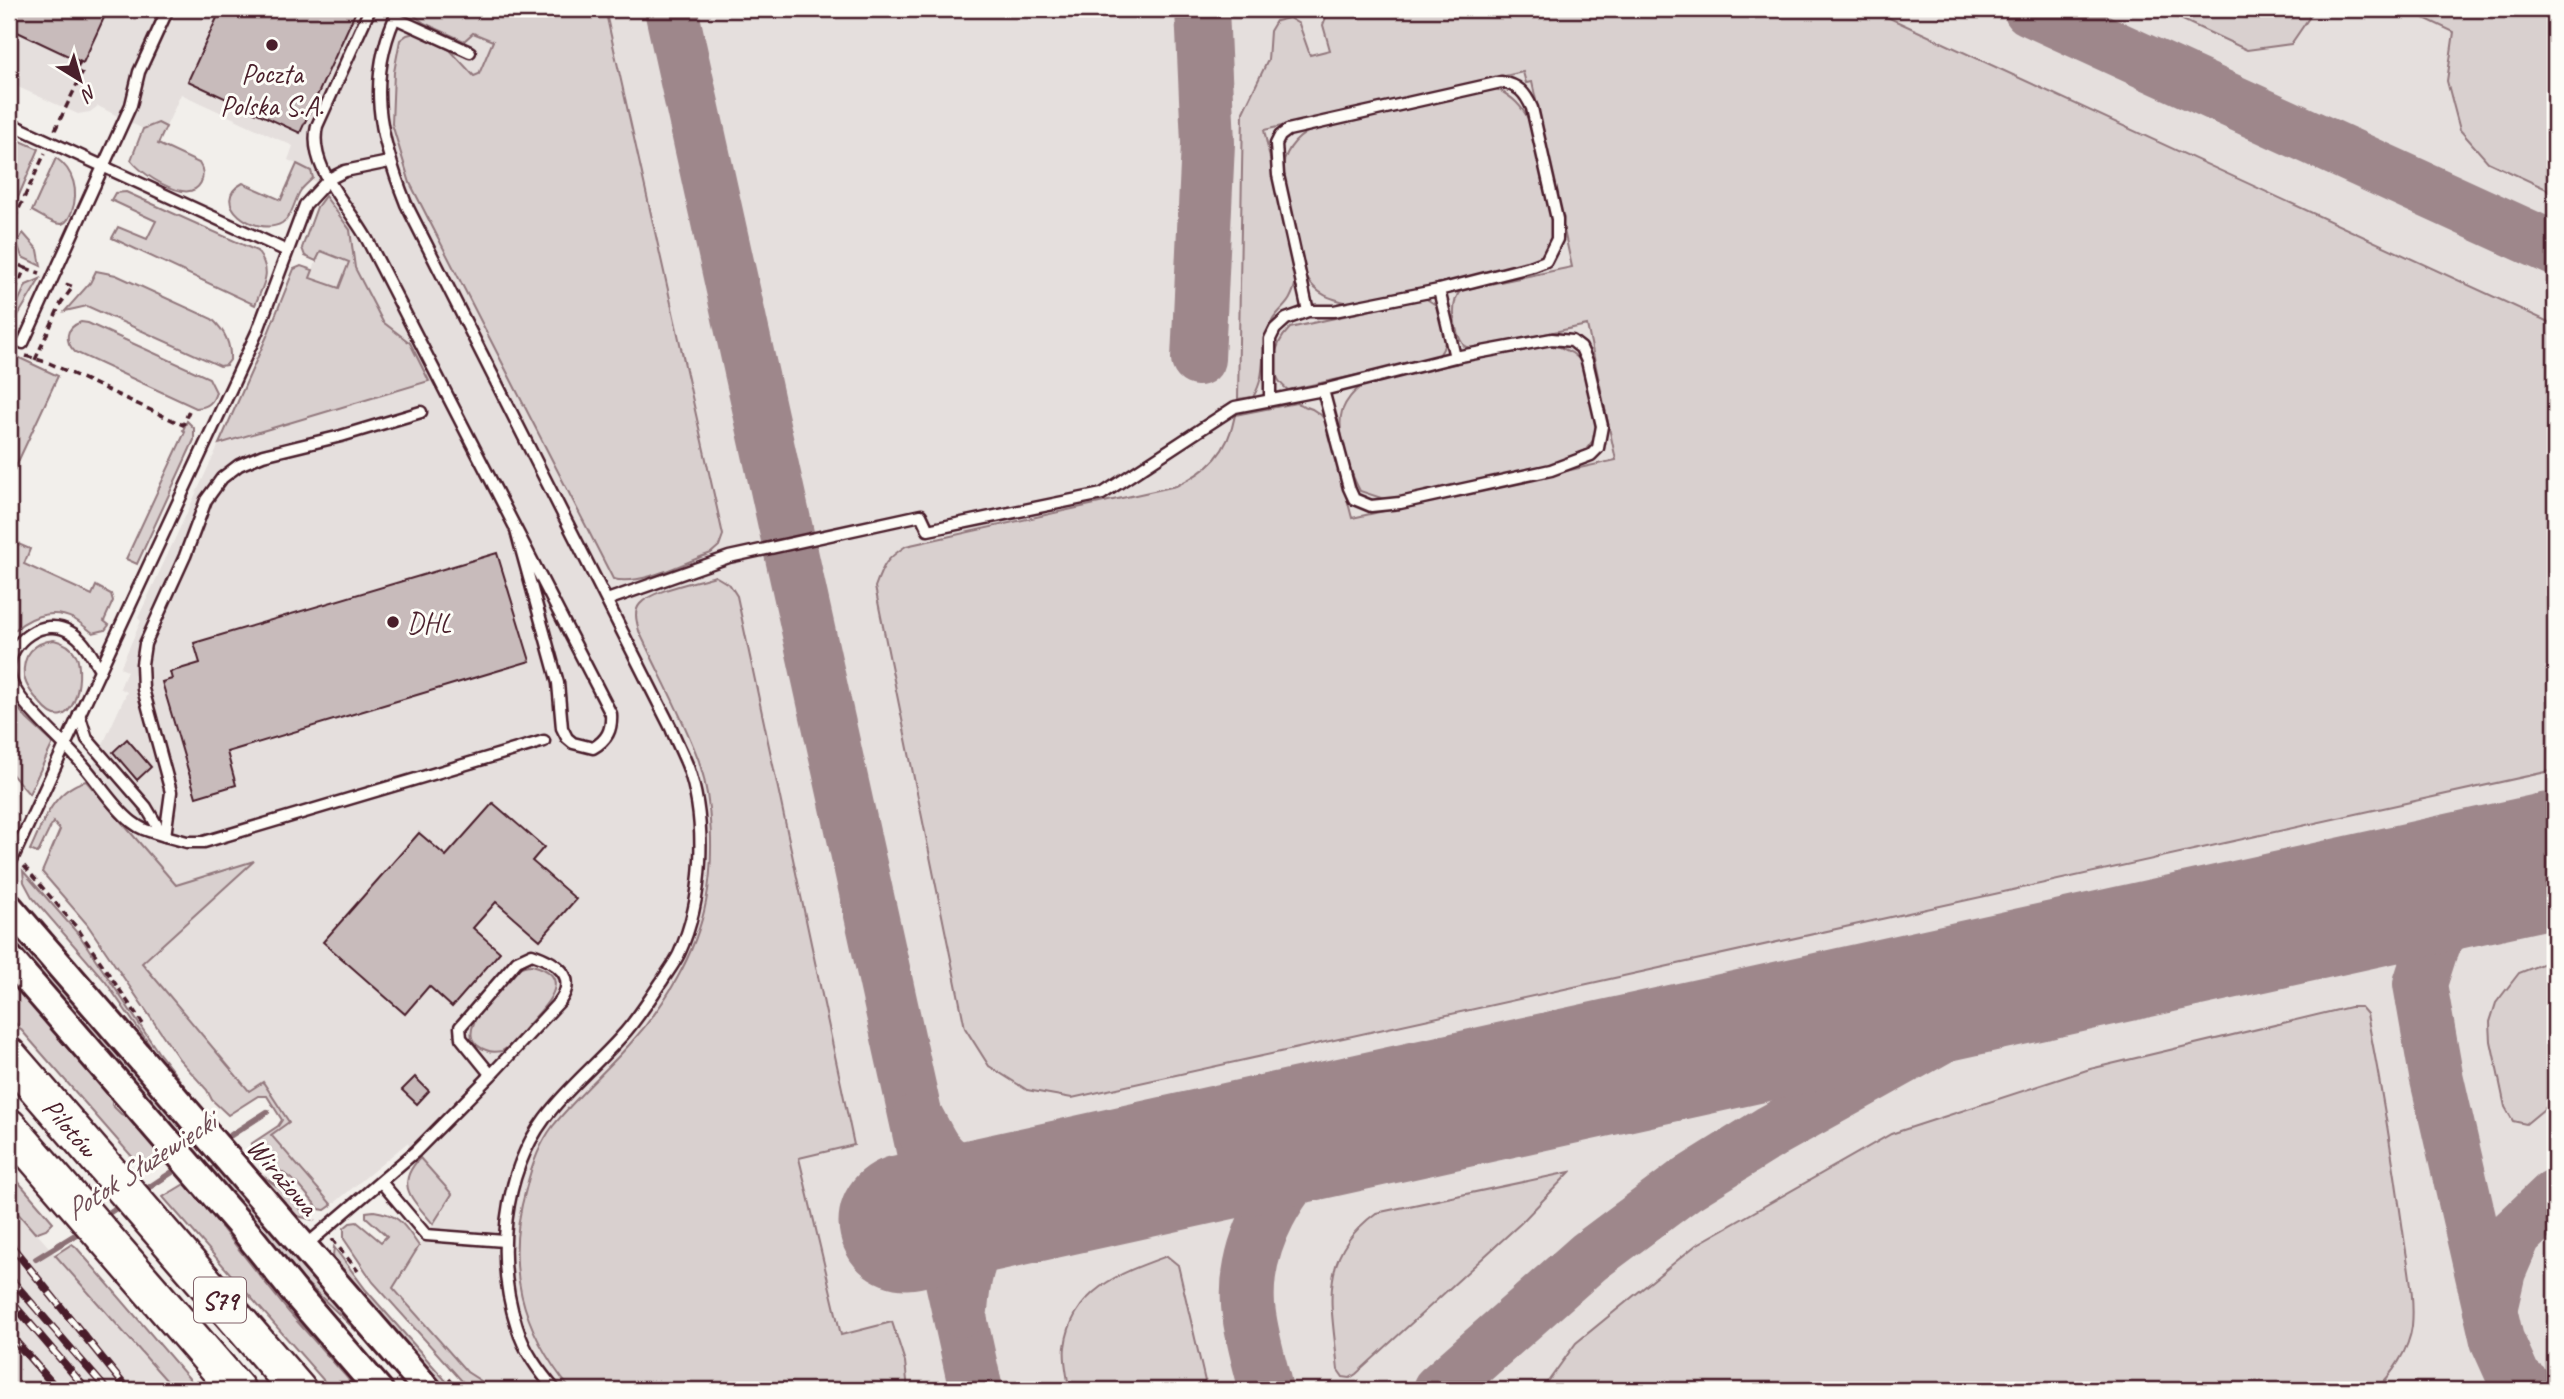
<svg xmlns="http://www.w3.org/2000/svg" width="2564" height="1399" viewBox="0 0 2564 1399" font-family="Caveat,sans-serif">
	<style>
		.built { fill: #e5dfdd }
		.green { fill: #d9d0cf; stroke: #92787d; stroke-width: 2 }
		.lines { fill: none; stroke-linecap: round; stroke-linejoin: round }
		.stream { stroke: #8b6f75; stroke-width: 6 }
		.taxiway { stroke: #9e878b; stroke-width: 54 }
		.runway { stroke: #9e878b; stroke-width: 135 }
		.building { fill: #c8bbbb; stroke: #4a1f2b; stroke-width: 2 }
		.lane-casing { stroke: #4a1f2b; stroke-width: 15 }
		.secondary-casing { stroke: #4a1f2b; stroke-width: 32 }
		.highway-casing { stroke: #4a1f2b; stroke-width: 40 }
		.path { stroke: #4a1f2b; stroke-width: 3.5; stroke-dasharray: 7 5; stroke-linecap: butt }
		.lane { stroke: #fdfcf7; stroke-width: 10 }
		.secondary { stroke: #fdfcf7; stroke-width: 26 }
		.highway { stroke: #fdfcf7; stroke-width: 35 }
		.rail-casing { stroke: #4a1f2b; stroke-width: 8 }
		.rail { stroke: #fdfcf7; stroke-width: 5; stroke-dasharray: 16; stroke-linecap: butt }
		.poi-dot { fill: #4a1f2b; stroke: #fdfcf7; stroke-width: 2.5 }
		.labels { text-anchor: middle; stroke-width: 6; stroke-linejoin: round; paint-order: stroke }
		.shield { fill: #fdfcf7; stroke: #806168; stroke-width: 2 }
		.shield-label { font-size: 26px; font-weight: bold; fill: #4a1f2b }
		.poi-label { font-size: 28px; fill: #4a1f2b; stroke: #fdfcf7 }
		.street-label { font-size: 28px; fill: #4a1f2b; stroke: #fdfcf7 }
		.water-label { font-size: 30px; font-style: italic; fill: #704e56; stroke: #fdfcf7 }
	</style>
	<rect width="100%" height="100%" fill="#f2efeb"/>
	<filter id="ink" filterUnits="userSpaceOnUse"><feTurbulence type="fractalNoise" baseFrequency=".0143" numOctaves="2"/><feDisplacementMap in="SourceGraphic" scale="14" xChannelSelector="R" yChannelSelector="G"/><feConvolveMatrix kernelMatrix="1 2 1 2 8 2 1 2 1" color-interpolation-filters="sRGB"/></filter>
	<g filter="url(#ink)">
		<g class="built">
			<path d="M9 9H2555V1390H495L467 1372 393 1287 452 1194 407 1143 332 1205 270 1135 288 1121 264 1082 249 1091 142 963 252 862 176 885 86 781 127 692 120 688 127 671 120 668 141 621 138 618 219 444 428 381 409 343 383 322 355 268 350 230 319 188 311 177V171L288 160 293 146 181 94 166 127 158 123 143 129 98 106 90 112 78 114 9 83Z"/>
			<path d="M320 251 349 262 339 289 310 278Z"/>
			<path d="M9 1203 17 1211 175 1390H9Z"/>
		</g>
		<g class="green">
			<path d="M414 9H605L723 535 719 546 711 553C683 563 642 586 613 579L608 569 410 183 392 124 394 72 400 40 407 35 415 33 450 50 474 76 479 74 493 41 473 33 464 41 424 23 415 16Z"/>
			<path d="M1329 9H1870L2555 325V770L1072 1098 1027 1090 989 1066 965 1028 875 587C883 565 886 559 906 546L1176 486C1209 470 1228 453 1235 415L1296 403 1312 409 1321 415 1327 422 1352 518 1616 460 1587 325 1474 349 1464 346C1454 332 1449 303 1461 290L1572 267 1532 82 1526 83 1523 72 1264 130 1296 280C1291 309 1277 307 1269 327 1259 352 1268 373 1253 397L1238 399 1243 112 1268 60 1270 31 1276 21 1289 18 1299 24 1310 55 1330 50 1323 25Z"/>
			<path d="M2159 9H2315L2291 44 2247 50Z"/>
			<path d="M2405 9H2555V193L2488 162 2460 130 2447 81 2454 32Z"/>
			<path d="M1497 89C1513 97 1522 106 1530 122 1536 148 1559 220 1551 242 1547 255 1533 262 1522 267L1349 303C1331 299 1317 295 1307 278L1282 168C1287 146 1299 134 1320 126Z"/>
			<path d="M158 123 166 127 158 144 199 163C208 176 200 194 182 191 165 188 141 173 131 160L143 129Z"/>
			<path d="M9 136 39 149 16 202 9 196Z"/>
			<path d="M56 158C74 170 79 192 72 211 70 216 68 222 62 224 54 225 40 215 32 211Z"/>
			<path d="M297 164 311 171 313 178C309 182 304 186 301 190 294 200 293 216 282 223 256 238 207 202 243 183L281 200Z"/>
			<path d="M126 192 257 251C273 272 264 283 255 305L112 238 118 227 147 239 156 221 111 200 115 193Z"/>
			<path d="M325 196 350 230 355 268 383 322 410 343 429 381 219 444 267 336 294 269 301 266 313 270 310 278 339 288 349 262 321 251 316 261 305 256 302 248 317 207Z"/>
			<path d="M23 233 38 250 41 266 22 257 17 243Z"/>
			<path d="M96 271 116 275 212 319C224 330 231 344 230 360L226 365 220 366 87 306 65 311 90 283Z"/>
			<path d="M40 279 14 322 9 321 26 285Z"/>
			<path d="M1425 298 1439 307C1443 326 1452 344 1436 358L1288 390C1266 374 1273 345 1290 328Z"/>
			<path d="M81 322 88 323 209 378 216 392C213 403 208 407 196 408L75 352C64 341 65 328 81 322Z"/>
			<path d="M1539 345 1560 347 1572 353 1584 363 1597 415 1594 439 1584 452 1564 463 1404 499 1381 498 1360 491C1350 473 1336 432 1342 411 1346 400 1353 393 1362 385Z"/>
			<path d="M9 353 58 376 9 481Z"/>
			<path d="M187 421 194 428V440L137 564 126 559 185 432 183 430Z"/>
			<path d="M9 540 30 549 24 564 92 595 96 586 111 594 113 601 104 621 109 625 105 630 93 633C86 628 81 623 74 619 50 607 25 618 9 636Z"/>
			<path d="M715 576 730 585 737 596 854 1145 799 1158 841 1335 892 1322 905 1362 908 1390H571C521 1329 504 1265 526 1189 531 1168 540 1143 553 1126 576 1097 604 1073 629 1045 664 1007 696 954 706 902 714 860 713 803 699 761 683 717 659 674 639 631 637 622 633 612 640 604 652 590 697 582 715 576Z"/>
			<path d="M54 640C63 642 71 646 76 655 86 676 72 742 41 704 34 696 26 687 24 676 22 655 34 642 54 640Z"/>
			<path d="M9 697 27 719 53 743 29 794 9 771Z"/>
			<path d="M86 781 176 885 254 861 142 963 249 1091 263 1082 289 1122 271 1135 332 1205 325 1210 319 1209 298 1184 263 1158 251 1144 278 1126 282 1120 267 1096H258L228 1115 212 1100 207 1090 179 1059 87 924 42 872 60 830 53 822 39 851 37 853 30 850C43 822 54 789 86 781Z"/>
			<path d="M23 871 80 936 158 1052 201 1107 162 1063 105 981 32 897 24 882Z"/>
			<path d="M9 927 190 1137 185 1140 9 938Z"/>
			<path d="M2555 959V1100L2526 1124 2513 1121 2505 1107 2491 1041 2490 1022 2496 1003 2519 973Z"/>
			<path d="M532 965C576 976 546 1005 529 1024 521 1032 513 1046 502 1051 497 1052 490 1052 486 1050 454 1039 483 1007 495 994 502 986 509 976 517 969 522 966 526 965 532 965Z"/>
			<path d="M9 979 112 1099V1105L121 1114 128 1117 162 1155 141 1167 9 1016Z"/>
			<path d="M2350 1007H2361L2367 1014C2381 1086 2393 1158 2403 1231 2407 1261 2415 1296 2412 1326 2409 1350 2392 1375 2375 1390H1542L1576 1343 1696 1245 1891 1134 2090 1069Z"/>
			<path d="M420 1158 452 1194 433 1224C414 1200 393 1186 420 1158Z"/>
			<path d="M215 1165 372 1346 290 1267 210 1168Z"/>
			<path d="M254 1169 287 1194 310 1219 293 1215Z"/>
			<path d="M9 1171 53 1222 46 1229 35 1233 9 1203Z"/>
			<path d="M1570 1172 1521 1223 1356 1374 1350 1378 1343 1377 1338 1370C1332 1306 1316 1257 1376 1213Z"/>
			<path d="M186 1183 288 1311 358 1390H332L163 1197Z"/>
			<path d="M374 1211C401 1215 404 1225 419 1246L393 1288 467 1372 495 1390H470L373 1282 344 1239V1228L350 1223 357 1222 381 1242 387 1236 366 1217V1212Z"/>
			<path d="M72 1244 76 1247 199 1390H175L55 1255Z"/>
			<path d="M334 1247 366 1290 454 1390H446L339 1268 333 1255Z"/>
			<path d="M1167 1256 1178 1265 1207 1390H1069C1068 1377 1063 1360 1065 1347 1072 1290 1120 1273 1167 1256Z"/>
		</g>
		<g class="lines">
			<g class="stream">
				<path d="M222 1141 267 1112"/>
				<path d="M142 1192 180 1167"/>
				<path d="M101 1218 124 1203"/>
				<path d="M36 1259 83 1230"/>
			</g>
			<g class="taxiway">
				<path d="M671 9 976 1390"/>
				<path d="M2030 9 2555 249"/>
				<path d="M1198 359 1208 143 1202 9"/>
				<path d="M918 1120C923 1129 928 1140 934 1149 959 1182 1001 1186 1038 1192 983 1231 967 1239 961 1310"/>
				<path d="M2490 1310 2499 1271 2515 1234 2555 1196"/>
				<path d="M1266 1390C1260 1363 1250 1333 1248 1305 1244 1243 1281 1178 1330 1142 1341 1134 1355 1127 1367 1120"/>
				<path d="M1439 1390 1589 1257 1684 1186 1772 1131 1971 1020 2100 972 2232 930"/>
				<path d="M2528 1390 2515 1380 2497 1340 2436 1075 2420 984 2434 940 2473 895 2533 864"/>
			</g>
			<path class="runway" d="M906 1222 2555 859"/>
		</g>
		<g class="building">
			<path d="M9 9H108L83 63 9 28Z"/>
			<path d="M221 9H357L300 133 188 81Z"/>
			<path d="M497 553 530 661 227 752 236 785 196 797 162 682 172 679 170 672 200 663 194 643Z"/>
			<path d="M127 739 151 767 137 780 113 752Z"/>
			<path d="M493 803 544 847 532 861 576 899 540 940 496 902 473 928 500 952 452 1007 429 986 405 1014 323 942 419 833 446 856Z"/>
			<path d="M415 1077 429 1091 417 1104 402 1090Z"/>
		</g>
		<g class="lines">
			<defs>
				<g id="lane">
					<path d="M370 9 317 126C307 169 351 207 369 243 450 400 530 557 611 714 612 730 607 740 593 748L573 743 567 738 562 728 558 683 515 527"/>
					<path d="M399 9C365 78 379 136 406 204L671 728C676 741 683 754 688 767 708 823 703 901 679 954 674 964 667 973 662 981 649 1000 637 1020 621 1037 596 1065 567 1088 545 1118 502 1176 495 1260 517 1327 524 1351 539 1371 555 1390"/>
					<path d="M395 18 470 52"/>
					<path d="M9 123 287 251"/>
					<path d="M1439 290 1455 357"/>
					<path d="M23 343 131 105 139 72 168 9"/>
					<path d="M1270 400V339L1275 329 1286 319 1308 311H1334L1439 290 1533 266 1546 261 1557 239V219L1532 108C1525 92 1518 85 1501 82L1288 130 1280 136 1276 144 1278 175 1308 311"/>
					<path d="M421 412 341 436 263 455 239 465 222 478 206 500 185 556 145 644 142 664 143 689 171 792 165 836 187 842H204L544 741"/>
					<path d="M607 600 729 557 921 515 928 530 1102 494 1235 407 1323 390 1455 357 1552 339 1572 341 1581 348 1587 361 1602 426 1598 448 1591 455 1551 470 1400 503 1371 506 1354 499 1349 488 1323 390"/>
					<path d="M100 669C92 657 84 639 70 632 44 616 9 641 9 669 9 678 13 687 18 694 36 720 63 741 83 765 99 783 113 807 132 822 145 832 151 831 165 836"/>
					<path d="M79 714 87 739 146 807 162 834"/>
					<path d="M9 866 234 382 258 330 305 205 329 179 345 171 389 162"/>
					<path d="M381 1182 426 1235 504 1241"/>
					<path d="M304 1247 415 1152 491 1075 560 1001C578 976 556 962 532 954L517 961 460 1027 461 1038 491 1075"/>
				</g>
				<g id="secondary">
					<path d="M9 907 428 1390"/>
					<path d="M9 958 242 1227 296 1294 379 1390"/>
				</g>
				<g id="highway">
					<path id="s1" d="M9 1056 298 1390"/>
					<path d="M9 1127 237 1390"/>
				</g>
			</defs>
			<use href="#lane" class="lane-casing"/>
			<use href="#secondary" class="secondary-casing"/>
			<use href="#highway" class="highway-casing"/>
			<g class="path">
				<path d="M55 130 82 74 76 71 80 61"/>
				<path d="M9 230 45 153"/>
				<path d="M9 260 25 268 9 305"/>
				<path d="M25 268 40 273"/>
				<path d="M26 356 49 363 183 425 189 411"/>
				<path d="M35 360 61 303 73 287 66 284"/>
				<path d="M24 866 78 929 143 1024"/>
				<path d="M282 1185 315 1220"/>
				<path d="M332 1239 358 1271"/>
				<path d="M449 1379 459 1390"/>
			</g>
			<use href="#lane" class="lane"/>
			<use href="#secondary" class="secondary"/>
			<use href="#highway" class="highway"/>
			<defs>
				<g id="rail">
					<path d="M9 1243 124 1385"/>
					<path d="M9 1277 107 1390"/>
					<path d="M9 1299 87 1390"/>
					<path d="M9 1334 58 1390"/>
				</g>
			</defs>
			<use href="#rail" class="rail-casing"/>
			<use href="#rail" class="rail"/>
		</g>
	</g>
	<g class="poi-dot">
		<circle cx="272" cy="45" r="7"/>
		<circle cx="393" cy="622" r="7"/>
	</g>
	<g class="labels">
		<rect class="shield" x="194" y="1277.5" width="52" height="45" rx="5"/>
		<g class="shield-label">
			<text x="220" y="1309">S79</text>
		</g>
		<g class="poi-label">
			<text x="272" y="83">Poczta<tspan x="272" dy="32">Polska S.A.</tspan></text>
			<text x="407" y="632" text-anchor="start">DHL</text>
		</g>
		<g class="street-label">
			<text dy="10" stroke="none"><textPath href="#s1" startOffset="94">Pilotów</textPath></text>
			<text transform="translate(283 1176) rotate(49)" y="10">Wirażowa</text>
		</g>
		<g class="water-label">
			<text transform="translate(140 1166) rotate(-33)" y="10">Potok Służewiecki</text>
		</g>
	</g>
	<rect width="2564" height="1399" fill="none" stroke="#fdfcf7" stroke-width="35"/>
	<rect x="18" y="18" width="2529" height="1364" fill="none" stroke="#4a1f2b" stroke-width="2.5" filter="url(#ink)"/>
	<g transform="translate(80 80) rotate(143)" stroke="#fdfcf7" stroke-width="5" paint-order="stroke">
	<path d="M0-5L12 26L0 18L-12 26Z" fill="#4a1f2b"/>
	<text y="-10" font-size="19" font-weight="bold" text-anchor="middle" fill="#4a1f2b">N</text>
	</g>
</svg>
